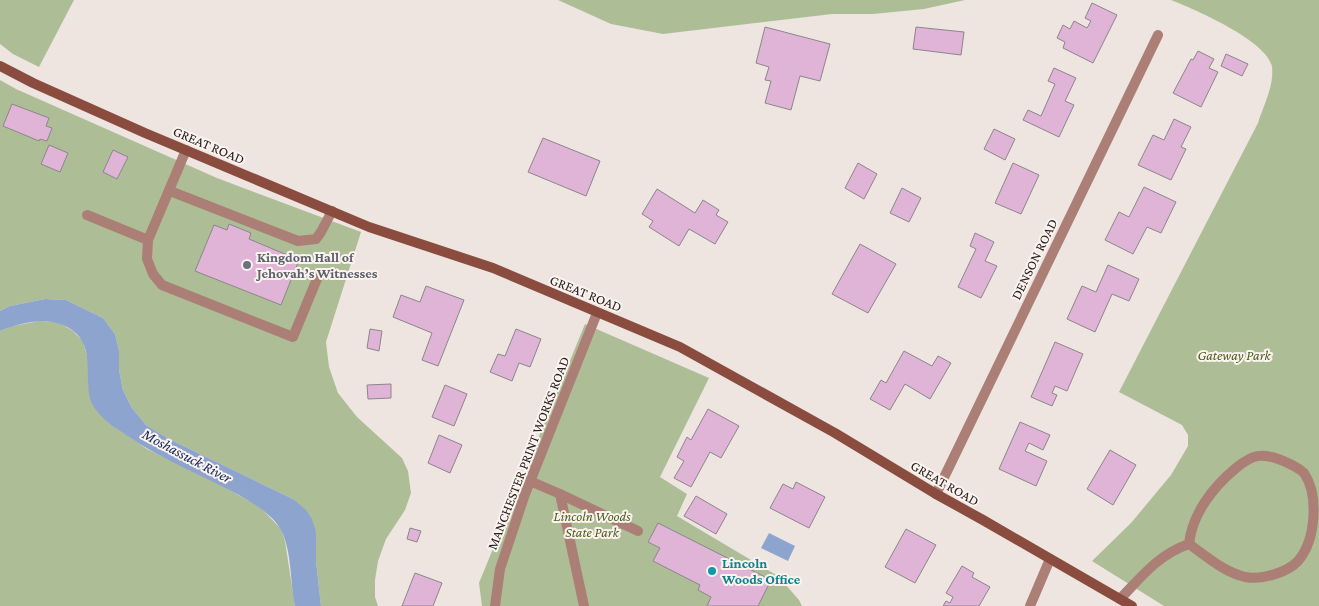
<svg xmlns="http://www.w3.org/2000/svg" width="1319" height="606" viewBox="0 0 1319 606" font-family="'Crimson Pro',serif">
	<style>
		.green { fill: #adbe97 }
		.water { fill: #8da4cf }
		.building { fill: #e0b4d6; stroke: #8c858b }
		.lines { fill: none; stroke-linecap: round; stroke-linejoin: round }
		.service { stroke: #ac7f76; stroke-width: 10 }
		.minor { stroke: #ac7f76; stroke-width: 10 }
		.tertiary { stroke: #ac7f76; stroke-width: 10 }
		.secondary { stroke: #8b4c40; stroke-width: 10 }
		.worship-dot { fill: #6b7280; stroke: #fcf2ee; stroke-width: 2 }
		.culture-dot { fill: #0f9aa8; stroke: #fcf2ee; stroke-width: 2 }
		.labels { text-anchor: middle; stroke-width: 4; stroke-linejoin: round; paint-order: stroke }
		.street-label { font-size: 14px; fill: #272322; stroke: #fcf2ee }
		.worship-label { font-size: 14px; font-weight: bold; fill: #5b616d; stroke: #fcf2ee; text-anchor: start }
		.park-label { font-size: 14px; font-style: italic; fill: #475f1c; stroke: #fcf2ee }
		.culture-label { font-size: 14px; font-weight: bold; fill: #0d838f; stroke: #fcf2ee; text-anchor: start }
		.water-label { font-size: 15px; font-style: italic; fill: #10285c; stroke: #fcf2ee }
	</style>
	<rect width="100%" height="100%" fill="#eee5e1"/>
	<g class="green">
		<path d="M0 0H74L39 67 13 54 0 44Z"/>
		<path d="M558 0H965L924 9 873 14H832L663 34 611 24Z"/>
		<path d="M1171 0H1319V606H1164L1092 561 1131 523 1171 475 1188 446V435L1182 425 1119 392 1258 123C1264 104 1274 87 1272 67 1268 41 1194 9 1171 0Z"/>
		<path d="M0 80 16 89 217 178 361 232 326 342 329 367 338 393 357 417 402 458 408 471 411 493 405 510 386 539 378 561 375 580V597L378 606H321L316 561V532L293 499 169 439 146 425 132 408 123 390 119 370V350L115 334 103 318 66 300 45 299 10 306 0 311Z"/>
		<path d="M40 321 58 322 73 331 83 341 88 360V385L106 421 147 449 215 482 260 507 281 529 285 541 295 606H0V331L12 326Z"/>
		<path d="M585 324 709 378 660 477 687 494 677 516 778 576 799 600 802 606H482L479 583Z"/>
	</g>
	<g class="water">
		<path d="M45 299 66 300 103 318 115 334 119 350V370L123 390 132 408 146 425 169 439 293 499 306 510 312 519 316 532V561L321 606H295C290 582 292 554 282 532 274 515 254 504 239 495 201 475 161 459 126 435 119 430 110 425 104 419 100 415 95 409 92 404 82 380 97 348 72 330 51 315 22 322 0 331V311L10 306Z"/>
		<path d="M769 533 795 546 788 561 761 548Z"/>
	</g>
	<g class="building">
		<path d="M1092 3 1117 15 1093 63 1063 48 1065 42 1057 38 1063 25 1070 29 1074 21 1087 28 1091 21 1085 18Z"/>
		<path d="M765 27 830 44 820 81 800 76 791 110 765 103 771 81 765 80 769 67 756 63Z"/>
		<path d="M916 27 964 32 961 55 913 49Z"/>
		<path d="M1198 51 1214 59 1209 68 1218 72 1201 107 1173 93 1191 59 1193 60Z"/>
		<path d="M1226 54 1248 64 1242 76 1221 66Z"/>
		<path d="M1054 68 1076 78 1065 101 1074 105 1059 137 1023 120 1028 110 1041 116 1055 84 1048 81Z"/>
		<path d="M12 104 49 118 46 126 52 128 47 141 40 139 39 141 3 126Z"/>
		<path d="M1174 119 1191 127 1181 147 1186 149 1171 180 1138 165 1153 135 1164 140Z"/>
		<path d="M994 129 1015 139 1005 160 984 149Z"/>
		<path d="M543 138 600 161 586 196 528 172Z"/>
		<path d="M49 145 68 153 60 172 41 164Z"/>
		<path d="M113 150 128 157 117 179 103 172Z"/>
		<path d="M858 163 877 174 864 199 845 188Z"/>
		<path d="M1013 163 1039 175 1021 214 995 203Z"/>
		<path d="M1144 187 1176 202 1161 233 1147 227 1133 254 1105 240 1119 212 1129 217Z"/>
		<path d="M902 188 921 198 909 222 890 213Z"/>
		<path d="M657 189 695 213 703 200 719 210 716 215 728 222 715 244 689 229 679 246 649 227 653 221 642 214Z"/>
		<path d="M229 224 251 233 249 239 299 260 281 305 195 271 214 225 227 230Z"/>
		<path d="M975 233 994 242 985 261 997 266 981 298 958 287 976 249 970 246Z"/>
		<path d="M860 244 896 264 868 313 832 294Z"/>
		<path d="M1108 265 1139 279 1129 301 1112 294 1095 332 1067 319 1082 286 1096 292Z"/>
		<path d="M426 286 464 300 438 366 422 360 432 333 393 317 401 295 420 302Z"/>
		<path d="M370 329 382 331 379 351 367 348Z"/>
		<path d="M516 329 541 339 530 367 519 363 512 381 490 372 498 354 505 356Z"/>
		<path d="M1055 342 1083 354 1067 391 1055 386 1052 393 1057 395 1052 406 1031 397Z"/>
		<path d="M904 351 932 366 938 356 951 363 930 399 905 384 890 410 870 399 881 380 886 383Z"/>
		<path d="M391 384V398L368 399 367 385Z"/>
		<path d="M445 385 467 394 454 426 432 417Z"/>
		<path d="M708 409 739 426 721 458 710 452 691 487 674 478 684 461 677 457 687 437 691 440Z"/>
		<path d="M1020 422 1050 435 1043 450 1029 443 1025 451 1047 461 1036 486 999 469Z"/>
		<path d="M439 435 462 445 450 473 428 463Z"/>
		<path d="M1110 450 1136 465 1113 505 1087 489Z"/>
		<path d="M796 482 825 497 809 528 770 508 783 484 793 489Z"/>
		<path d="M696 496 727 514 716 534 684 516Z"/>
		<path d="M658 523 771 580 758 606H707L711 597 698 590 700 585 653 561 660 548 648 542Z"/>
		<path d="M410 528 421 531 417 542 407 539Z"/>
		<path d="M906 529 936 545 915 583 885 567Z"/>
		<path d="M962 566 974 573 972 577 990 587 979 606H943L946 601 950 603 953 597 946 593Z"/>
		<path d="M415 573 442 583 433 606H402Z"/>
	</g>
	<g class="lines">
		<g class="service">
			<path d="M186 150 148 240 147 259 153 274 162 285 293 337 319 274"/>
			<path d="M170 191 298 241 316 239 321 232 332 211"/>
			<path d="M87 215 148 240"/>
			<path d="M530 481 560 494 584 606"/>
			<path d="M560 494 638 531"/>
			<path d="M1120 599C1141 577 1159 554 1189 544 1206 556 1224 572 1245 577 1261 580 1287 573 1298 561 1316 540 1319 495 1304 473 1298 467 1288 463 1281 460 1261 452 1252 455 1236 468 1213 487 1192 514 1189 544"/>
		</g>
		<g class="minor">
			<path d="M936 494 1158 35"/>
			<path d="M1030 606 1050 559"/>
		</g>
		<path class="tertiary" d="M495 606 500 569 524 497 597 313"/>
		<path class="secondary" d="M0 66 33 83 145 133 369 227 493 268 680 347 835 433 936 494 983 520 1132 606"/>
	</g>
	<circle class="worship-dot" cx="247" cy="265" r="5"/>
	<circle class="culture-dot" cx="712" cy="571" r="5"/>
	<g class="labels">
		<g class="street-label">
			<text transform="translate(209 145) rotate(23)" y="5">GREAT ROAD</text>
			<text transform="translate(1034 259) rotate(-64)" y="5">DENSON ROAD</text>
			<text transform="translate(586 293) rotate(22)" y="5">GREAT ROAD</text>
			<text transform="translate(528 453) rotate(-69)" y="5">MANCHESTER PRINT WORKS ROAD</text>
			<text transform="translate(945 483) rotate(30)" y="5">GREAT ROAD</text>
		</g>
		<g class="worship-label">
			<text x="257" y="262">Kingdom Hall of<tspan x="257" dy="16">Jehovah’s Witnesses</tspan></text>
		</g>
		<g class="park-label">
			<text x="1234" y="360">Gateway Park</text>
			<text x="592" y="521">Lincoln Woods<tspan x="592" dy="16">State Park</tspan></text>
		</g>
		<g class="culture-label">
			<text x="722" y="568">Lincoln<tspan x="722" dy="16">Woods Office</tspan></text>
		</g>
		<g class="water-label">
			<text transform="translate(187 456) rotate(28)" y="5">Moshassuck River</text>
		</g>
	</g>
</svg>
